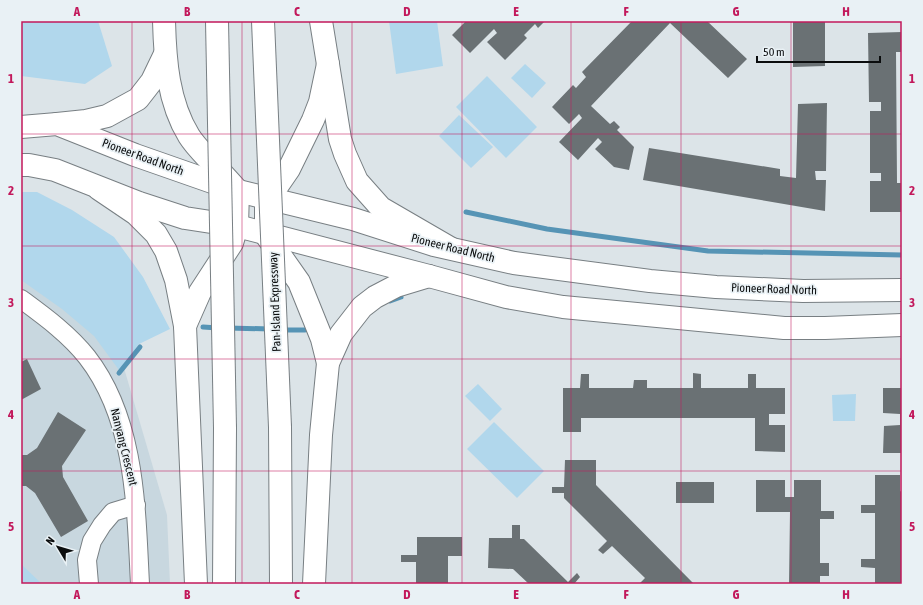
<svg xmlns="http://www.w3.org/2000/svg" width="923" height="605" viewBox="0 0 923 605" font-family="'Asap Condensed',sans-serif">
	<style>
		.built { fill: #c8d7df }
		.green { fill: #b1d7ec }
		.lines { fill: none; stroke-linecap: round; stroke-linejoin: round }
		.stream { stroke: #5694b5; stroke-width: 5 }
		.building { fill: #6a7174 }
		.minor-casing { stroke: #787f83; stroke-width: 20 }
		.major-casing { stroke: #787f83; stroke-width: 24 }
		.highway-casing { stroke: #787f83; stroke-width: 24 }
		.minor { stroke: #fff; stroke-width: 18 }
		.major { stroke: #fff; stroke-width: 22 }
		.highway { stroke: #fff; stroke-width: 22 }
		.highway-bridge-casing { stroke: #787f83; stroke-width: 24; stroke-linecap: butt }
		.highway-bridge { stroke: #fff; stroke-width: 22 }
		.grid { fill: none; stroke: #c2185b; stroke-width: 1; stroke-opacity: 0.55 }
		.labels { text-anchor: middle; stroke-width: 3.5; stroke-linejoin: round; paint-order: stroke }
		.street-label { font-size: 12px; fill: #0b0d0e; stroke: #e9f1f5 }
		.neatline { fill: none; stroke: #c2185b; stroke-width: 1.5 }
		.grid-label { font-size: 13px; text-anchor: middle; font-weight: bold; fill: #c2185b }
	</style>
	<rect width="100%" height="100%" fill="#dce4e8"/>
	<path class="built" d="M21 269 106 327 124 368 167 515 170 584H21Z"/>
	<g class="green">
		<path d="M21 21H98L112 66 85 84 21 76Z"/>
		<path d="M389 21H437L443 66 396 74Z"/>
		<path d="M525 64 546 83 532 98 511 78Z"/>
		<path d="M487 76 537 127 506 158 456 107Z"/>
		<path d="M459 115 493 147 471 168 439 136Z"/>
		<path d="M21 192H37L72 210 114 237 143 277 170 329 139 344 119 370 94 336 62 309 21 280Z"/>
		<path d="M478 384 502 409 490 421 465 396Z"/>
		<path d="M856 394 855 421H833L832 395Z"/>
		<path d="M494 422 544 471 517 498 467 449Z"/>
		<path d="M21 564 42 584H21Z"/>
	</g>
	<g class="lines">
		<g class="stream">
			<path d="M466 212 547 229 708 251 902 255"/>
			<path d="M390 301 401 297"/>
			<path d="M203 327 218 328"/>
			<path d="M228 328 270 329"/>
			<path d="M280 330H305"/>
			<path d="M119 373 140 347"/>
		</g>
	</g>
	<g class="building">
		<path d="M466 21H545L538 28 535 24 524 35 527 38 505 60 487 42 497 33 494 29 470 53 452 35Z"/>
		<path d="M632 21H707L747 59 728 78 670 23 591 106 610 124 614 121 620 127 617 130 634 147 629 170 614 167 595 149 602 142 598 138 578 160 559 142 582 118 579 114 569 124 552 107 573 85 576 88 586 77 582 72Z"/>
		<path d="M793 21H825V66L793 67Z"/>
		<path d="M902 32V52H896L897 183H902V212H870V181H881V173H870V111H881V102H869L868 33Z"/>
		<path d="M827 103 826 171H815L816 180H826L825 211 643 180 649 148 780 169V176L796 178 798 104Z"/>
		<path d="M27 359 41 389 21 400V362Z"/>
		<path d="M693 373 701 374V388H748V374H756V388H785V414H769V425H785V452L755 451V418H581V432H563V388H580L581 374H589V388H633L634 380H647V388H693Z"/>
		<path d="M883 388H902V453H883L884 426 900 425V414L883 413Z"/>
		<path d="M58 412 86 430 62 466 63 477 88 521 61 537 35 493 26 486H21V455H27L37 448Z"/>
		<path d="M565 460H596V485L694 584H639L645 578 612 546 603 554 598 550 607 541 564 498V493H552V487H564Z"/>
		<path d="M875 475H900V491L902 492V584H875V568L861 567V559H875V513H861V505H875Z"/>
		<path d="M756 480H785V497H794V480H821V511H834V519H820V563H829V576H820V584H789L790 512H756Z"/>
		<rect x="676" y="482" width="38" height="21"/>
		<path d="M512 525H520V539H524L568 582 577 573 580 577 574 584H529L513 569 488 568 489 538H512Z"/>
		<path d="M417 537H462V556H448V584H416V562H401V555H417Z"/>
	</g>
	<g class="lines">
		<defs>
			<g id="minor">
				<path d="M21 299C44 316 69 334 87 357 136 420 136 508 140 584"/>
				<path d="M89 584 87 560 92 541 102 525 113 512 136 505"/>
			</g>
			<g id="major">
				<path d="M21 127 57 124 135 155 238 191 353 219 434 245 514 263 650 281 716 287 803 291 902 290"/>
				<path d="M21 165H29L55 170 139 203 185 218 237 226 429 276 506 297 563 307 784 328H825L902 325"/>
			</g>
			<g id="highway">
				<path d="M164 21C165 60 168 102 189 136 196 147 205 155 213 164 222 173 230 182 238 191L237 226 232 243 200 292 185 326"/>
				<path d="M321 21 340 139 345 154 357 181 381 208 450 248"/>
				<path d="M328 64 320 102 313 120 289 169 278 185 266 199V235L299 282 322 339 328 363"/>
				<path d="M57 124 86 121 107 116 138 99 152 81 165 54"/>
				<path d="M99 189 136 214 156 234 166 251 176 280 185 326 196 584"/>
				<path d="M280 427 281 584"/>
				<path d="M224 584 225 428"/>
				<path d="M314 584 321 435 328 363 341 334 362 307 375 297 396 286 429 276"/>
			</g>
		</defs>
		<use href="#minor" class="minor-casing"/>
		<use href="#major" class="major-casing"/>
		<use href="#highway" class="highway-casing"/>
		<use href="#minor" class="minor"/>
		<use href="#major" class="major"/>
		<use href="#highway" class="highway"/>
		<defs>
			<g id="highway-bridge">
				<path d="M217 21 225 428"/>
				<path d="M263 21 280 427"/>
			</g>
		</defs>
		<use href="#highway-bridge" class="highway-bridge-casing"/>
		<use href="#highway-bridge" class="highway-bridge"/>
	</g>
	<path class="grid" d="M132 21V584M242 21V584M352 21V584M462 21V584M571 21V584M681 21V584M791 21V584M21 134H902M21 246H902M21 359H902M21 471H902"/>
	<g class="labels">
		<g class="street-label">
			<text transform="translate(143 157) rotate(20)" y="4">Pioneer Road North</text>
			<text transform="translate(453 248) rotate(14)" y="4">Pioneer Road North</text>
			<text transform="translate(774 289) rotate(2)" y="4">Pioneer Road North</text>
			<text transform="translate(275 302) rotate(-92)" y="4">Pan-Island Expressway</text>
			<text transform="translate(124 447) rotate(76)" y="4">Nanyang Crescent</text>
		</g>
	</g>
	<rect width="923" height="605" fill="none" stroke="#e9f1f5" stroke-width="44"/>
	<g transform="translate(58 547) rotate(308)" stroke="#e9f1f5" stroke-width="3" paint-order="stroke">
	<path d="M0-3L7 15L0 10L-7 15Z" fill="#0b0d0e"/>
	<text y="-6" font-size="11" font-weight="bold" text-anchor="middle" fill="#0b0d0e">N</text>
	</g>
	<path d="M757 56v6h123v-6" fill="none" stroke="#0b0d0e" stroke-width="2"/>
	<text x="763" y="56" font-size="12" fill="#0b0d0e" stroke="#e9f1f5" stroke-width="3" paint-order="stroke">50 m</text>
	<rect x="22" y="22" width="879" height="561" class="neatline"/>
	<g class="grid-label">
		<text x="77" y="16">A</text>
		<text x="187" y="16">B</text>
		<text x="297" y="16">C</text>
		<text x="407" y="16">D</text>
		<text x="516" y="16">E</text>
		<text x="626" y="16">F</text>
		<text x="736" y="16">G</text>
		<text x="846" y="16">H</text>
		<text x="11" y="83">1</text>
		<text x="912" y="83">1</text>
		<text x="11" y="195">2</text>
		<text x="912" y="195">2</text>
		<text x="11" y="307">3</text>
		<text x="912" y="307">3</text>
		<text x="11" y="419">4</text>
		<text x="912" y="419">4</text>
		<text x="11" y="531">5</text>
		<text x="912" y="531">5</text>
		<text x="77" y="599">A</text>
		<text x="187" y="599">B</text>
		<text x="297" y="599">C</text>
		<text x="407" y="599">D</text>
		<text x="516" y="599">E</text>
		<text x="626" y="599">F</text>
		<text x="736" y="599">G</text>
		<text x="846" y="599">H</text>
	</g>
</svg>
